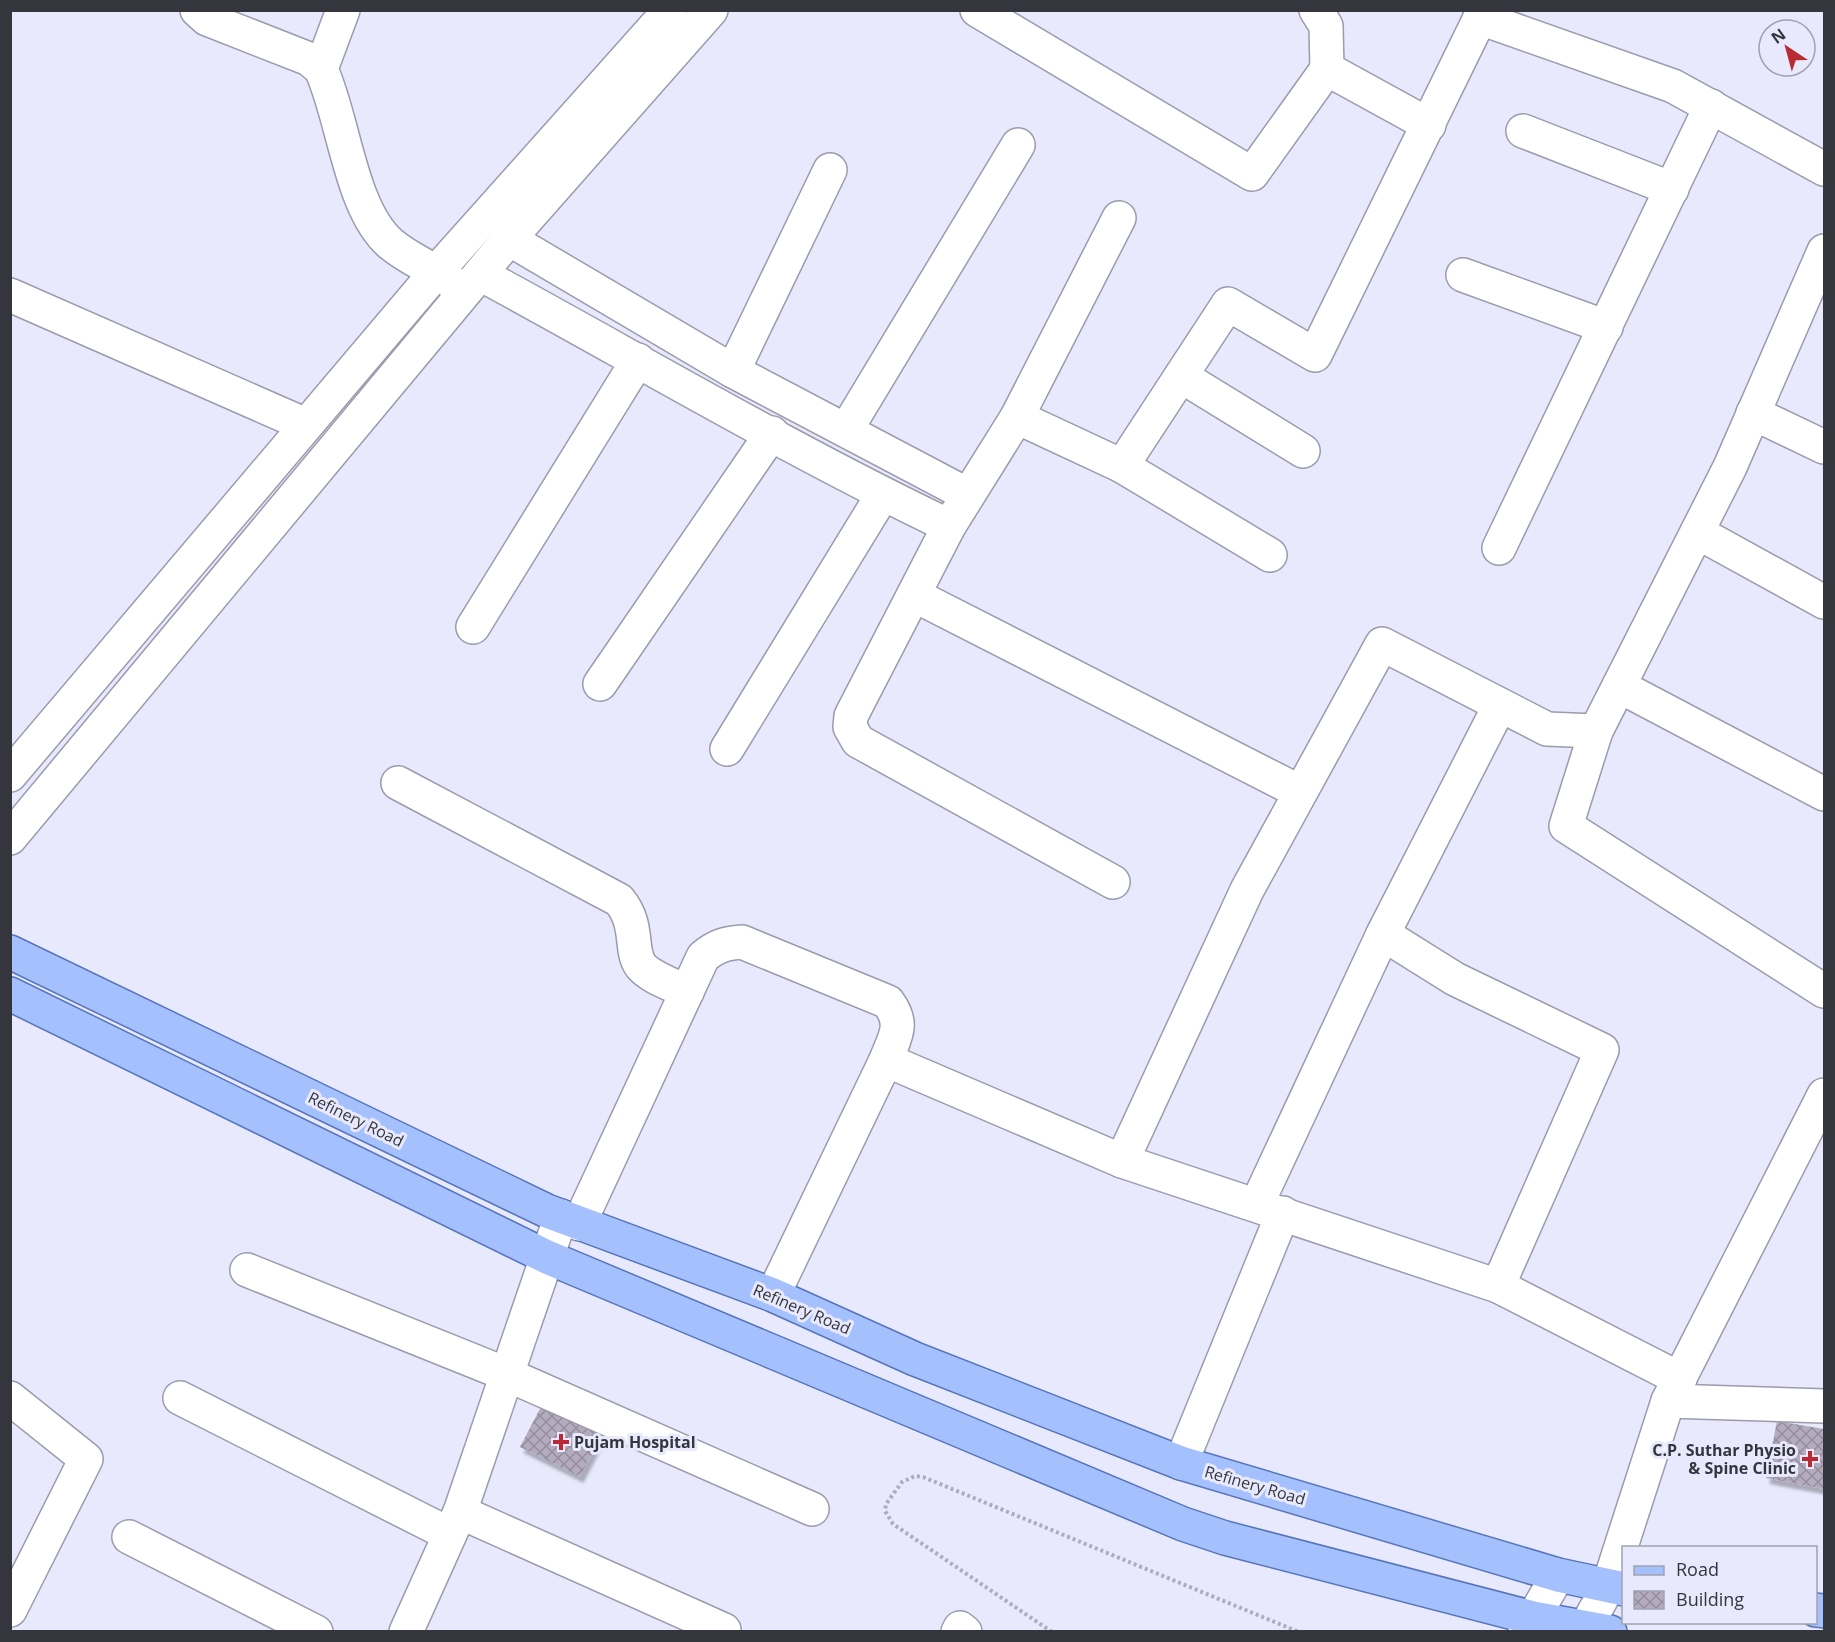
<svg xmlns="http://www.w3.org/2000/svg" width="1835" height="1642" viewBox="0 0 1835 1642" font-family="'Open Sans',sans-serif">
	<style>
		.building { fill: url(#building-cross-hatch); filter: url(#shadow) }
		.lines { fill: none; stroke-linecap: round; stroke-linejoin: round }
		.minor-casing { stroke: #9b9bad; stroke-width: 36 }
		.major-casing { stroke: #5675ba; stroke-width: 36 }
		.path { stroke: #acadbc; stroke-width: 4; stroke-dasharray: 3 3; stroke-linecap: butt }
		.minor { stroke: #fff; stroke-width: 33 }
		.major { stroke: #a4c1fe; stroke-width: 33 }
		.poi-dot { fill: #ba2a33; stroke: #e8e9fc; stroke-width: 2 }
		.labels { text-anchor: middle; stroke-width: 6; stroke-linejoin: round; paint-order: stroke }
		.street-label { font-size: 16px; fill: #35353d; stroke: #e8e9fc }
		.poi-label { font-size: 16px; font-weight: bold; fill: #35353d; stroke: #e8e9fc; text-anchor: start }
	</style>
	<defs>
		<pattern id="building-cross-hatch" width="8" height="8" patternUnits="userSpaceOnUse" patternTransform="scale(1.5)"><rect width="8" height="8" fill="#b4acbe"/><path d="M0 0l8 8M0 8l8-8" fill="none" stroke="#938d9c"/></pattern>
		<filter id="shadow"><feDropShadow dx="3.5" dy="6" stdDeviation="1.5" flood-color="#0004"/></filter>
	</defs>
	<rect width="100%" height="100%" fill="#e8e9fc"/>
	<g class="building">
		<path d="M543 1403 603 1433 580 1477 520 1447Z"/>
		<path d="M1777 1421 1824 1429V1489L1766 1478Z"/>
	</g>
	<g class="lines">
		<defs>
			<g id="minor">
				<path d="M197 10 207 19 309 59 321 69C344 119 350 209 391 244 410 260 435 269 454 284"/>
				<path d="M977 10 1252 174 1327 69 1429 125"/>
				<path d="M1316 10 1326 26 1327 69"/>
				<path d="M1481 10 1480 18 1673 86 1824 169"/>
				<path d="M321 69 343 10"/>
				<path d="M1523 131 1672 189"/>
				<path d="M509 239 733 371 968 495"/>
				<path d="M482 275C637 359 790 450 949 526"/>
				<path d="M1463 275 1606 327"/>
				<path d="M10 295 306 425"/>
				<path d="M733 371 830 170"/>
				<path d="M1181 376 1303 451"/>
				<path d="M1753 413 1824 447"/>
				<path d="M1017 417 1119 218"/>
				<path d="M846 430 1018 145"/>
				<path d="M1122 466 1270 555"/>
				<path d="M1697 532 1824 602"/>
				<path d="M1499 548 1711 106"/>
				<path d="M914 595 1300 792"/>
				<path d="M473 627 638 360"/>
				<path d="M600 684 772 433"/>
				<path d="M1619 686 1824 794"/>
				<path d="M1596 731 1566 826 1824 991"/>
				<path d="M727 749 883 494"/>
				<path d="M10 775 437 271 670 10"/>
				<path d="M398 783 619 900C640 925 629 950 641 966 651 978 674 985 687 992"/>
				<path d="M10 838 509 239 711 10"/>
				<path d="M1113 882 858 741 850 727 851 716 949 526 1017 417 1122 466 1228 304 1315 355 1480 18"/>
				<path d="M1122 1161 1247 890 1382 644 1547 729 1596 731 1730 467 1824 251"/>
				<path d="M1257 1204 1383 934 1500 705"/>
				<path d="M579 1224 703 957C716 946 726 943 742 942L888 1002C905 1025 895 1036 886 1060"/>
				<path d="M247 1270 506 1374 812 1509"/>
				<path d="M1498 1286 1680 1379"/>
				<path d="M773 1295 886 1060 1122 1161 1498 1286 1602 1050 1455 979 1383 934"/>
				<path d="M10 1398 86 1459 10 1610"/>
				<path d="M180 1398 449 1534"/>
				<path d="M1668 1401 1824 1406"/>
				<path d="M1181 1463 1283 1213"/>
				<path d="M460 1512 724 1630"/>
				<path d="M129 1537 316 1632"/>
				<path d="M406 1632 460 1512 561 1216"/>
				<path d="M958 1632 960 1628 965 1632"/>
				<path d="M1525 1632 1558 1575"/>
				<path d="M1583 1632 1608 1587 1668 1401 1824 1095"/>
			</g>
			<g id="major">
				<path d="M10 952 547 1211 773 1295 915 1359 1181 1463 1558 1575 1624 1589"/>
				<path d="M10 994 547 1257 1183 1524 1225 1538 1533 1618 1610 1632"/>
				<path d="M1816 1610 1824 1611"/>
			</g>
		</defs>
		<use href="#minor" class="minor-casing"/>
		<use href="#major" class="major-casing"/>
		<path class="path" d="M1052 1632 893 1524 885 1511 886 1504 902 1482 915 1476 923 1477 1299 1632"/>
		<use href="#minor" class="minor"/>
		<use href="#major" class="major"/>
	</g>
	<g class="poi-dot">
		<path d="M558 1433h6v6h6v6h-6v6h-6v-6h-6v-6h6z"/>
		<path d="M1807 1450h6v6h6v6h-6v6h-6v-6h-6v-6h6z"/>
	</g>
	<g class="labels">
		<g class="street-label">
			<text transform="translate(356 1119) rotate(26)" y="6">Refinery Road</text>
			<text transform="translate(802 1309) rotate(23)" y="6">Refinery Road</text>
			<text transform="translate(1255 1485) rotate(16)" y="6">Refinery Road</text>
		</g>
		<g class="poi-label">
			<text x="574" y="1448">Pujam Hospital</text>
			<text x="1796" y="1456" text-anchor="end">C.P. Suthar Physio<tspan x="1796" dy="18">&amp; Spine Clinic</tspan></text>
		</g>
	</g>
	<rect width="1835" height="1642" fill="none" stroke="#35353d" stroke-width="24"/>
	<rect x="1622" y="1546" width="195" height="78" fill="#e8e9fc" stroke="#a0a1b0" stroke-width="1.5"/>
	<rect x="1634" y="1566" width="30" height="9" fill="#a4c1fe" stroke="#a0a1b0" stroke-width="1.5"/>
	<text x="1676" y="1576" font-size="18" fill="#35353d">Road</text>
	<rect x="1634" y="1591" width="30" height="18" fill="url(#building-cross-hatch)" stroke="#a0a1b0" stroke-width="1.5"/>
	<text x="1676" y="1606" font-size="18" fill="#35353d">Building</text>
	<g transform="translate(1787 48) rotate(324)"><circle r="28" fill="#e8e9fc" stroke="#a0a1b0" stroke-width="1.5"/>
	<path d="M0-4.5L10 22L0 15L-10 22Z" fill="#ba2a33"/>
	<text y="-9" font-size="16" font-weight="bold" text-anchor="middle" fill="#35353d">N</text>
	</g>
</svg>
